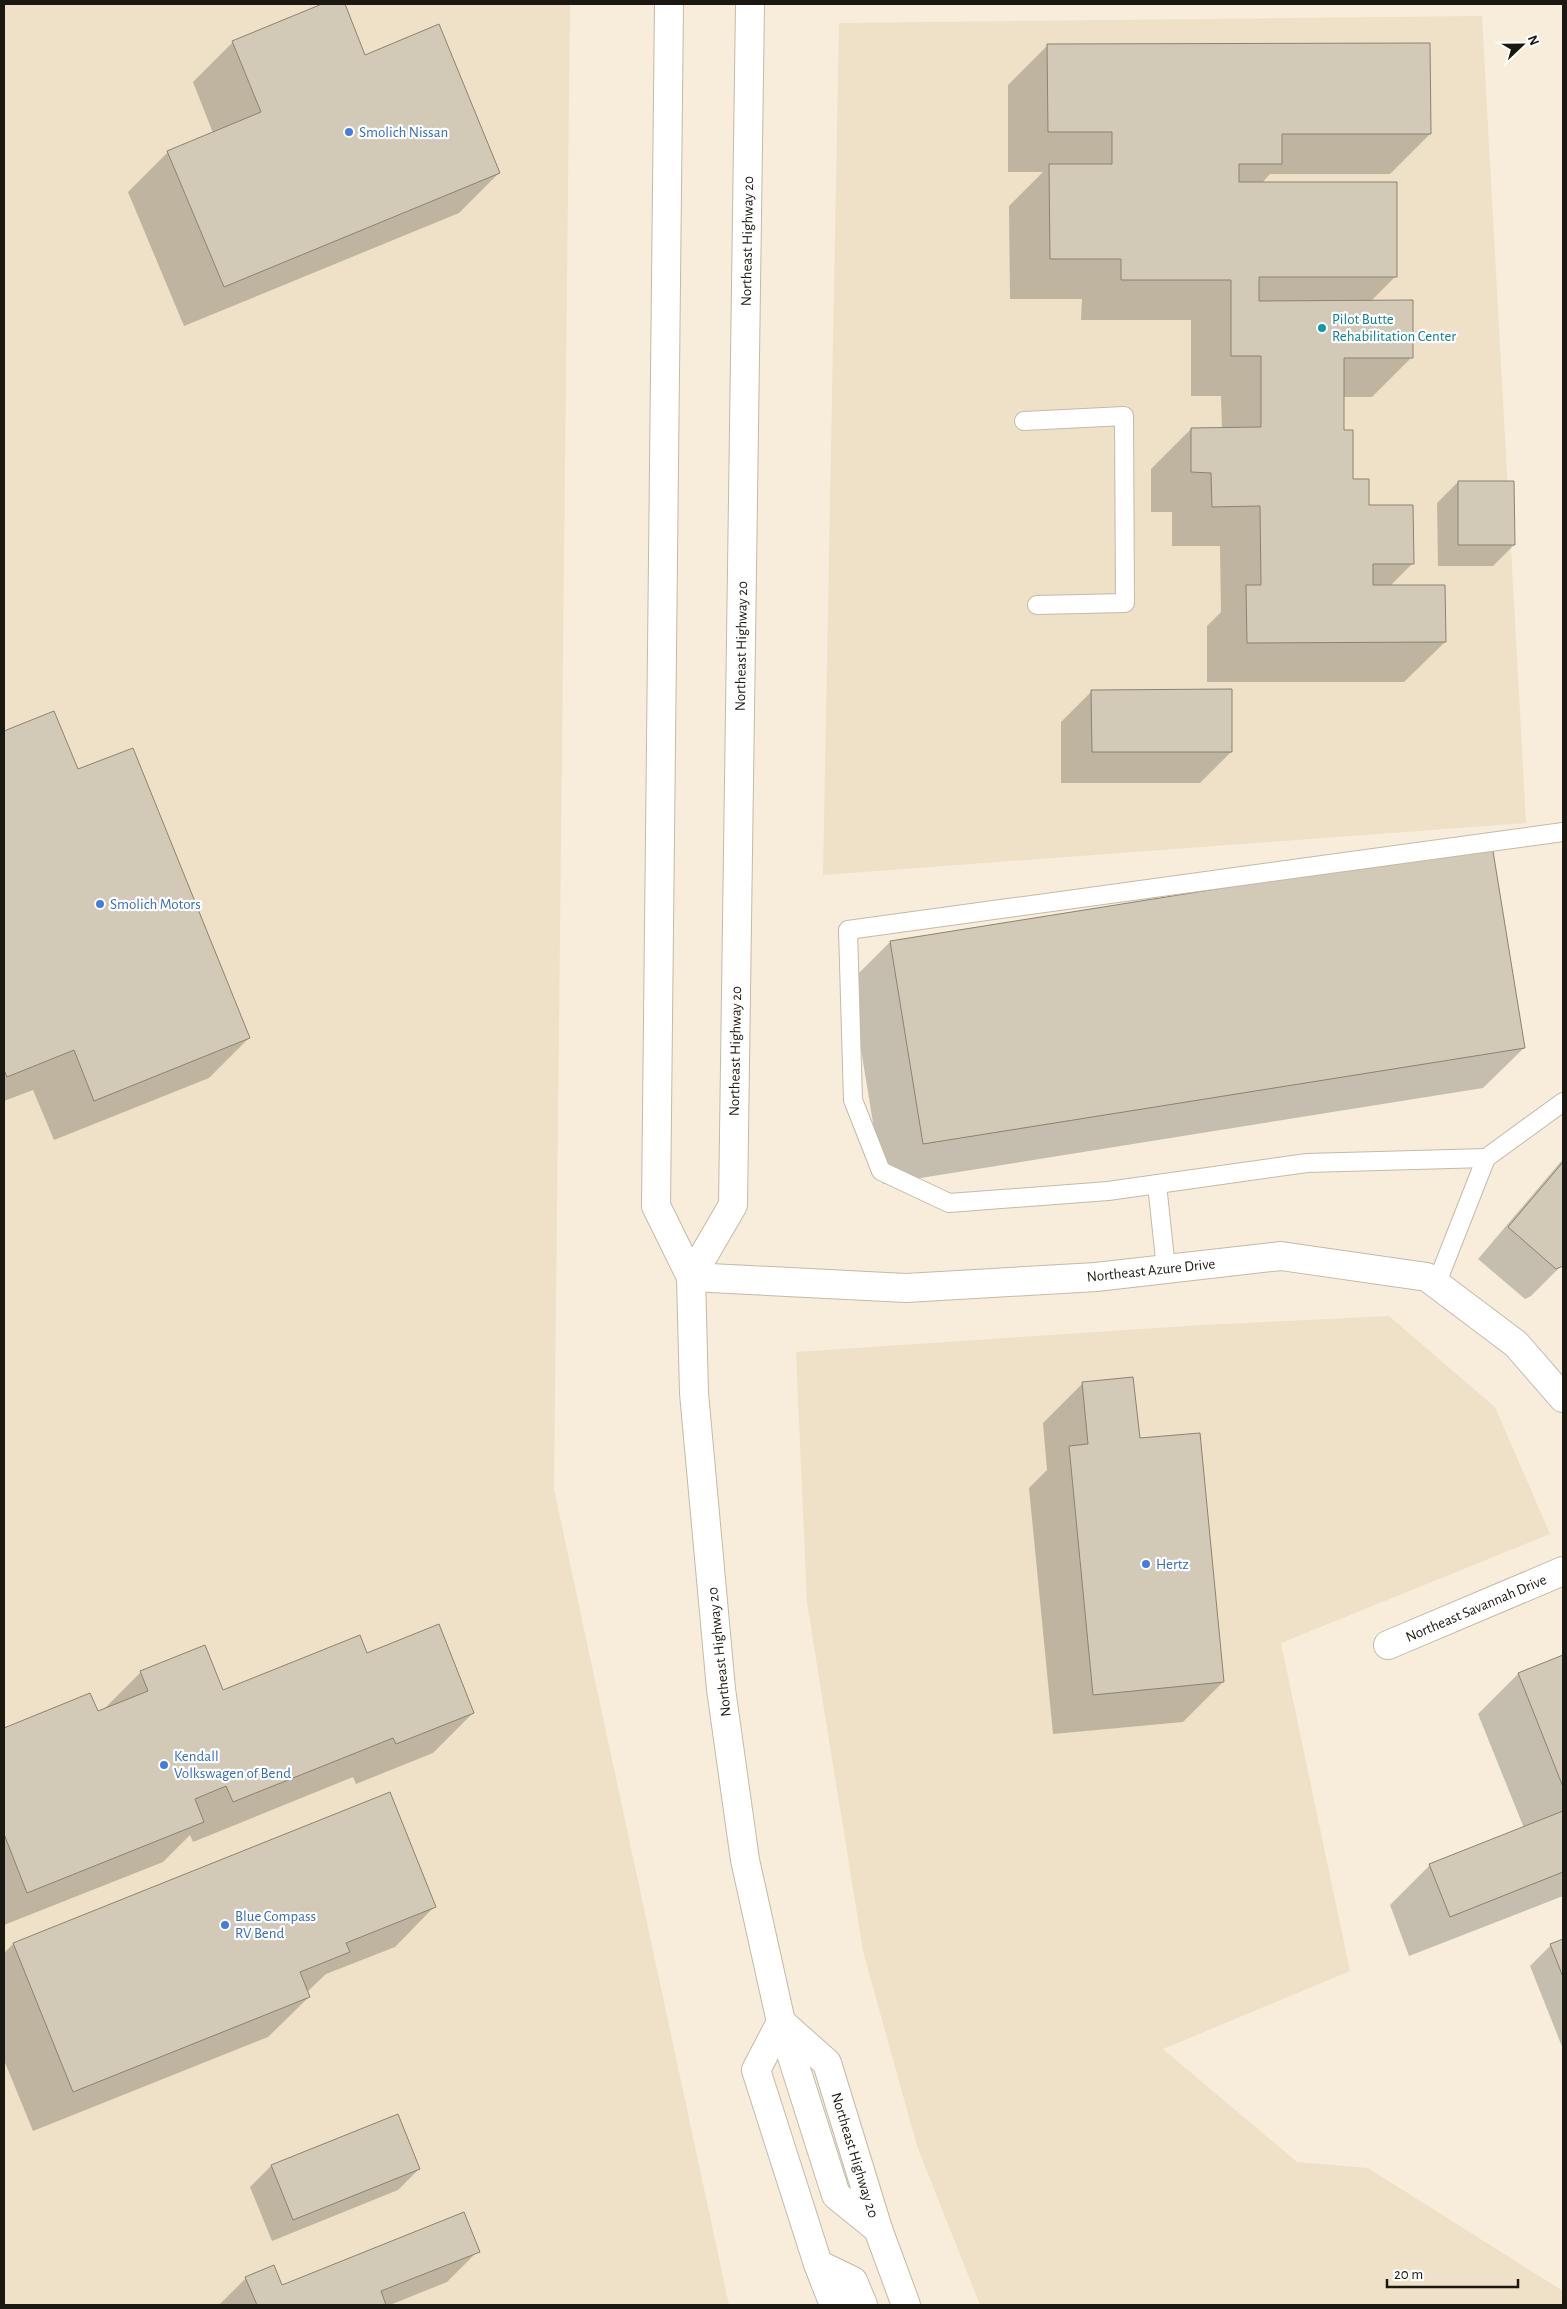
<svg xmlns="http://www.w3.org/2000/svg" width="1567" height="2309" viewBox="0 0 1567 2309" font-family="'Alegreya Sans',sans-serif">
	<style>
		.built { fill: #eee1c7 }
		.shadow { fill: #0003 }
		.building { fill: #d2c9b7; stroke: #8b8371 }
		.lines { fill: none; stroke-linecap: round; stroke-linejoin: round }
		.service-casing { stroke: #c3baa8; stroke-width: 20 }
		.minor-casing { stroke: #c3baa8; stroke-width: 30 }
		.primary-casing { stroke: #c3baa8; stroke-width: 30 }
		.service { stroke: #fff; stroke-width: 18 }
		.minor { stroke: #fff; stroke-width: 28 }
		.primary { stroke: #fff; stroke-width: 28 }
		.shop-dot { fill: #3f7fe0; stroke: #fff; stroke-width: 2 }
		.culture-dot { fill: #0f9aa8; stroke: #fff; stroke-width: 2 }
		.labels { text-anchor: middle; stroke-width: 4.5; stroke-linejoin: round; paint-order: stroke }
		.shop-label { font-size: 15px; fill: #366cbe; stroke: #fff; text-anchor: start }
		.street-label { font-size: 15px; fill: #1b1811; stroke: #fff }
		.culture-label { font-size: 15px; fill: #0d838f; stroke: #fff; text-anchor: start }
	</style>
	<rect width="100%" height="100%" fill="#f7edda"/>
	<g class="built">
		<path d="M4 4H570L554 1489 729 2305H4Z"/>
		<path d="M1482 16 1526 823 823 875 839 23Z"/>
		<path d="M1389 1316 1495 1407 1550 1534 1281 1643 1350 1971 1163 2049 1297 2162 1368 2168 1563 2291V2305H980L917 2146 863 1951 807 1603 796 1352 1202 1325Z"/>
	</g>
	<g class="shadow">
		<path d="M326 4H343L365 57 499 173 459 213 184 326 128 192 168 152 213 133 193 82 233 42Z"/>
		<path d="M1048 45 1430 134 1390 174H1270L1261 184 1396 276 1370 302 1412 357 1372 397H1343V431L1352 480 1368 507 1413 563 1390 586 1445 642 1404 682H1207V626L1221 612 1220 546H1172V512H1151V469L1191 429H1222L1221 396H1191V320H1081L1082 299H1010L1009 206 1043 172H1008V85Z"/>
		<path d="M1458 482 1514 545 1493 566H1438L1437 503Z"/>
		<path d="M1092 691 1231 752 1200 783H1061V722Z"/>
		<path d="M54 712 77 771 249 1038 209 1078 54 1140 33 1090 4 1101V733Z"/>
		<path d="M890 942 1524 1048 1483 1088 883 1184 850 982Z"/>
		<path d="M1563 1159V1264L1531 1296 1525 1299 1478 1259Z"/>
		<path d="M1083 1383 1139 1440 1223 1682 1183 1722 1053 1734 1029 1488 1047 1470 1043 1423Z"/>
		<path d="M367 1654 473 1713 433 1753 356 1784 353 1777 193 1842 190 1835 163 1862 4 1925V1729L90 1695 97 1713 103 1710 141 1672 222 1691Z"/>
		<path d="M1563 1656V1896L1409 1956 1390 1905 1430 1865 1524 1828 1478 1714 1518 1674Z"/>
		<path d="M389 1793 435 1906 395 1947 326 1974 307 1992 309 1997 268 2037 33 2131 4 2060V1953L13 1944Z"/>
		<path d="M1563 1940V2049L1530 1966 1551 1945Z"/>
		<path d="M271 2166 419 2169 398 2190 272 2241 250 2187Z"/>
		<path d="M478 2251 447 2282 390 2305H219L246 2278 282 2287Z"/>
	</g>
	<g class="building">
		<path d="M322 4H345L365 55 439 24 500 173 224 287 167 151 261 112 232 41Z"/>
		<path d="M1430 43 1431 134H1282V164H1239V182H1397V277H1259V301L1413 300V358H1344V430H1353V479H1369V505H1413L1414 564H1373V585H1445L1446 642 1247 643 1246 585H1261L1260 506 1212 507 1211 473 1191 472V428L1261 427V356H1231V280H1121V259H1050L1049 164H1112V132H1048L1047 44Z"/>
		<path d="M1458 481H1514L1515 545H1458Z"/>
		<path d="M1232 689V752H1092L1091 690Z"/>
		<path d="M54 711 78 769 133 748 250 1038 94 1101 74 1050 7 1077 4 1070V731Z"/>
		<path d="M1492 845 1525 1048 923 1144 890 941Z"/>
		<path d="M1563 1162V1266L1556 1269 1508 1227Z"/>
		<path d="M1133 1377 1140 1438 1200 1433 1224 1682 1093 1695 1069 1446 1088 1444 1082 1382Z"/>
		<path d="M439 1624 474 1713 396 1744 393 1738 233 1802 226 1786 195 1799 204 1822 27 1893 4 1834V1728L90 1693 98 1711 148 1691 140 1671 205 1645 223 1690 360 1635 367 1653Z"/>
		<path d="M1563 1655V1787L1518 1673Z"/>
		<path d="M390 1792 436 1907 346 1943 350 1952 300 1972 310 1997 73 2092 13 1943Z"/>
		<path d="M1563 1811V1872L1450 1917 1429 1864Z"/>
		<path d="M1563 1939V1977L1550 1944Z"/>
		<path d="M398 2114 420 2169 293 2220 271 2165Z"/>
		<path d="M464 2212 480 2252 381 2291 386 2305H257L245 2277 274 2265 282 2285Z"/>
	</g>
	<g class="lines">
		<defs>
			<g id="service">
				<path d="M1024 421 1124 416 1125 603 1037 605"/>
				<path d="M1486 1158 1307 1163 1108 1191 949 1203 881 1171 853 1100 848 930 1563 832"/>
				<path d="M1157 1184 1166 1269"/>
				<path d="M1436 1285 1486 1158 1563 1102"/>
			</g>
			<g id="minor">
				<path d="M691 1277 906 1288 1096 1277 1281 1256 1427 1277 1516 1344 1563 1398"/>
				<path d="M1388 1645 1563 1571"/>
			</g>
			<g id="primary">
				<path d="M669 4 656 1206 691 1277 694 1393 721 1689 745 1860 781 2022 836 2195 878 2229"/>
				<path d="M691 1277 733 1205 750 4"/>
				<path d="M781 2022 756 2070 818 2264 834 2305"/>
				<path d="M782 2023 827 2063 878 2229 906 2305"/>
				<path d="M818 2264 853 2281 863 2305"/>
			</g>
		</defs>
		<use href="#service" class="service-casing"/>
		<use href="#minor" class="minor-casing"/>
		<use href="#primary" class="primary-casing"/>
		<use href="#service" class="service"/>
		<use href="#minor" class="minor"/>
		<use href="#primary" class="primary"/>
	</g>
	<g class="shop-dot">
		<circle cx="349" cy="132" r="5"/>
		<circle cx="100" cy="904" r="5"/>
		<circle cx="1146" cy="1564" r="5"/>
		<circle cx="164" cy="1765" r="5"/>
		<circle cx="225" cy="1925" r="5"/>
	</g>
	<circle class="culture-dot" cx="1322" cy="328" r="5"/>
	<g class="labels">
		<g class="shop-label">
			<text x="359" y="137">Smolich Nissan</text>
			<text x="110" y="909">Smolich Motors</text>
			<text x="1156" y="1569">Hertz</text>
			<text x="174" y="1761">Kendall<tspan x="174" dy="17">Volkswagen of Bend</tspan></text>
			<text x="235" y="1921">Blue Compass<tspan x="235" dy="17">RV Bend</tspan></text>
		</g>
		<g class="street-label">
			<text transform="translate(747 241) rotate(-89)" y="5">Northeast Highway 20</text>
			<text transform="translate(741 646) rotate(-89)" y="5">Northeast Highway 20</text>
			<text transform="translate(735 1051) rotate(-89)" y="5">Northeast Highway 20</text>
			<text transform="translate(1151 1270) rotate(-6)" y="5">Northeast Azure Drive</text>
			<text transform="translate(1476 1608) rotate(-23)" y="5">Northeast Savannah Drive</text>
			<text transform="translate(719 1652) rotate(-96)" y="5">Northeast Highway 20</text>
			<text transform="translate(855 2155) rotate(73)" y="5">Northeast Highway 20</text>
		</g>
		<g class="culture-label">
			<text x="1332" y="324">Pilot Butte<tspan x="1332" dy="17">Rehabilitation Center</tspan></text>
		</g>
	</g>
	<rect width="1567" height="2309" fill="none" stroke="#1b1811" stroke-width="10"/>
	<g transform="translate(1522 45) rotate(68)" stroke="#ffffff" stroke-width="4" paint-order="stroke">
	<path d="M0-4L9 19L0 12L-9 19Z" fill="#1b1811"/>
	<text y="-8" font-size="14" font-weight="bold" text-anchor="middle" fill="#1b1811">N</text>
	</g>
	<path d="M1387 2279v8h131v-8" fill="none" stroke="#1b1811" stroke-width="2.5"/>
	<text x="1394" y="2279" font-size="15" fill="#1b1811" stroke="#ffffff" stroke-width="4" paint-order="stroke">20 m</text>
</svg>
